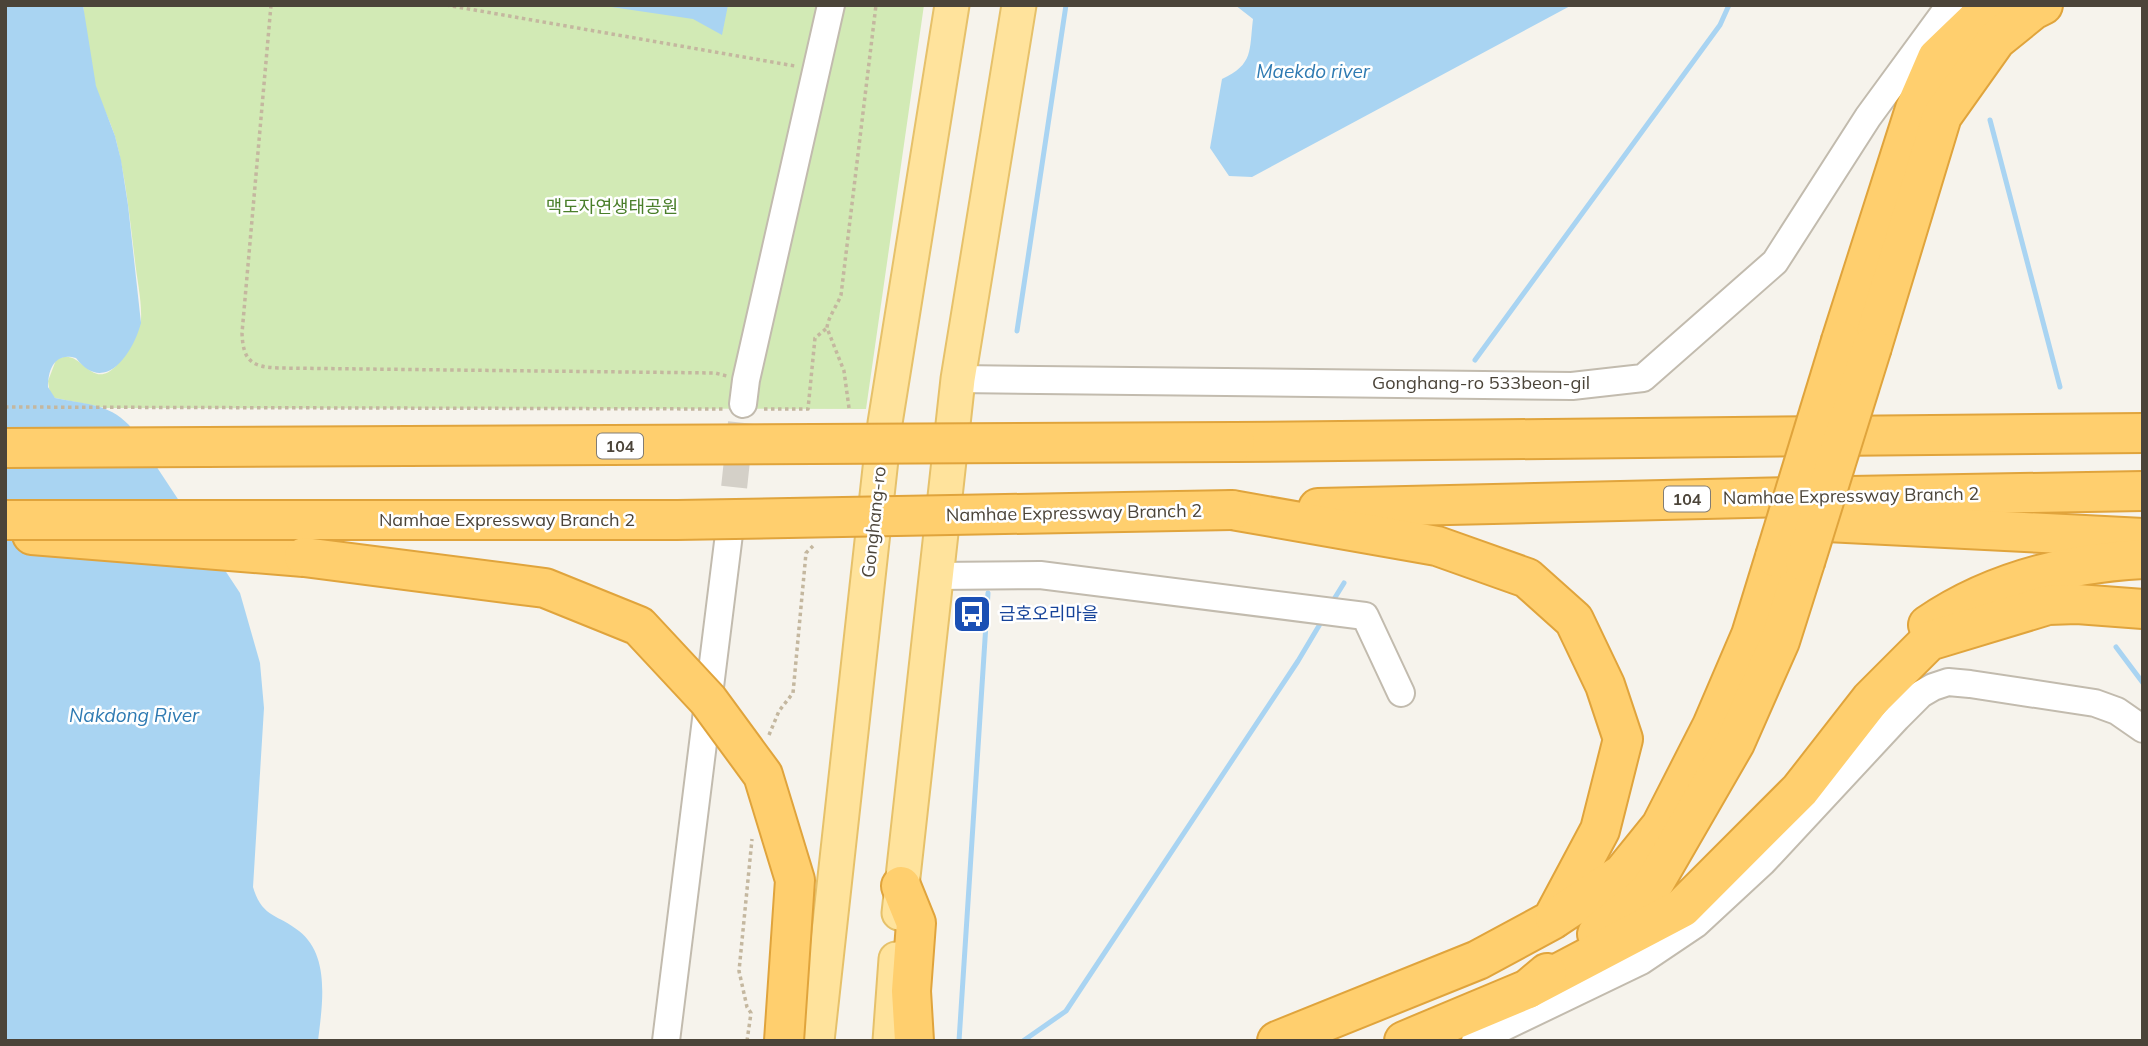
<svg xmlns="http://www.w3.org/2000/svg" width="2148" height="1046" viewBox="0 0 2148 1046" font-family="Mulish,'Noto Sans KR',sans-serif">
	<style>
		.green { fill: #d2eab5 }
		.water { fill: #a9d4f2 }
		.lines { fill: none; stroke-linecap: round; stroke-linejoin: round }
		.stream { stroke: #a9d4f2; stroke-width: 5 }
		.minor-tunnel { stroke: #d4d0c8; stroke-width: 26; stroke-dasharray: 26 13; stroke-linecap: butt }
		.minor-casing { stroke: #c2bbae; stroke-width: 30 }
		.major-casing { stroke: #e6c16a; stroke-width: 37 }
		.highway-casing { stroke: #e0a43c; stroke-width: 42 }
		.path { stroke: #c4b79f; stroke-width: 3.5; stroke-dasharray: 3.5 3.5; stroke-linecap: butt }
		.minor { stroke: #fff; stroke-width: 26 }
		.major { stroke: #ffe39c; stroke-width: 33 }
		.highway { stroke: #ffcf6e; stroke-width: 38 }
		.highway-bridge-casing { stroke: #e0a43c; stroke-width: 42; stroke-linecap: butt }
		.highway-bridge { stroke: #ffcf6e; stroke-width: 38 }
		.labels { text-anchor: middle; stroke-width: 5; stroke-linejoin: round; paint-order: stroke }
		.shield { fill: #fff; stroke: #817c74; stroke-width: 2 }
		.shield-label { font-size: 16px; font-weight: bold; fill: #4b4439 }
		.park-label { font-size: 18px; fill: #4a7f2a; stroke: #fff }
		.street-label { font-size: 18px; fill: #4b4439; stroke: #fff }
		.transit-label { font-size: 18px; fill: #164399; stroke: #fff; text-anchor: start }
		.water-label { font-size: 19px; font-style: italic; fill: #2e7ab2; stroke: #fff }
	</style>
	<rect width="100%" height="100%" fill="#f6f3ec"/>
	<path class="green" d="M83 5H924L866 409 106 408 55 398 50 394 48 381 56 360C81 344 90 393 116 366 122 360 140 327 141 320 142 301 137 280 135 261 130 220 126 179 116 140 111 121 100 103 95 84 88 59 86 32 83 5Z"/>
	<g class="water">
		<path d="M5 5H83L96 86 115 136 121 160 128 205 141 323C133 353 105 396 76 358 55 352 48 369 48 387L55 398C83 404 108 403 129 425L240 593 260 663 264 708 253 887C262 918 278 914 299 931 331 956 322 1006 318 1041H5Z"/>
		<path d="M598 5H728L722 35 693 19Z"/>
		<path d="M1235 5H1572L1252 177 1229 176 1210 148 1222 79C1254 64 1249 51 1253 19Z"/>
	</g>
	<g class="lines">
		<g class="stream">
			<path d="M1990 120 2060 387"/>
			<path d="M1017 331 1066 5"/>
			<path d="M1475 360 1720 25 1729 5"/>
			<path d="M1331 604 1344 583"/>
			<path d="M2116 647 2143 683"/>
			<path d="M959 1041 988 593"/>
			<path d="M1023 1041 1066 1011 1298 661 1323 619"/>
		</g>
		<path class="minor-tunnel" d="M730 526 743 404"/>
		<defs>
			<g id="minor">
				<path d="M958 379 1572 386 1643 378 1775 262 1868 117 1950 5"/>
				<path d="M743 404 746 380 831 5"/>
				<path d="M935 576 1040 575 1365 616 1401 693"/>
				<path d="M666 1041 730 526"/>
				<path d="M1475 1041 1641 961 1696 924 1763 862 1897 718 1921 694 1933 687 1948 682 1970 684 2095 703 2117 711 2143 729"/>
			</g>
			<g id="major">
				<path d="M899 913 958 379 1019 5"/>
				<path d="M817 1041 885 423 952 5"/>
				<path d="M890 1041 896 959"/>
			</g>
			<g id="highway">
				<path d="M1841 341 1915 109 1937 58 1992 5"/>
				<path d="M1872 347 1942 116 1996 40 2033 10 2043 5"/>
				<path d="M1235 442 2143 433"/>
				<path d="M1318 508 1794 497 2143 491"/>
				<path d="M1232 510 1437 546 1527 578 1574 620 1605 685 1623 739 1600 830 1552 920 1478 960 1277 1041"/>
				<path d="M1787 520 2143 538"/>
				<path d="M32 535 304 557"/>
				<path d="M1928 625C1991 582 2067 563 2143 559"/>
				<path d="M901 886 916 923 911 991 914 1041"/>
				<path d="M1555 918 1623 873 1661 826 1712 726 1751 635 1775 557"/>
				<path d="M1597 934 1649 892 1735 743 1780 641 1805 562"/>
				<path d="M1528 989 1682 908 1800 790 1871 699 1929 641 2048 605 2077 604 2143 609"/>
				<path d="M1404 1041 1528 989 1547 973"/>
			</g>
		</defs>
		<use href="#minor" class="minor-casing"/>
		<use href="#major" class="major-casing"/>
		<use href="#highway" class="highway-casing"/>
		<g class="path">
			<path d="M271 5 242 333C243 360 251 367 278 368L715 373 727 376"/>
			<path d="M446 5 795 66"/>
			<path d="M5 407 724 409"/>
			<path d="M849 408 844 371 827 328C828 317 837 306 841 295L876 5"/>
			<path d="M764 409H808L815 338 827 328"/>
			<path d="M769 735 779 711 793 693 806 553 813 546"/>
			<path d="M747 1041 751 1013 747 1007 739 971 752 839"/>
		</g>
		<use href="#minor" class="minor"/>
		<use href="#major" class="major"/>
		<use href="#highway" class="highway"/>
		<defs>
			<g id="highway-bridge">
				<path d="M5 448 1235 442"/>
				<path d="M5 520H677L1232 510"/>
				<path d="M304 557 545 588 639 626 708 700 763 775 795 880 784 1041"/>
				<path d="M1775 557 1841 341"/>
				<path d="M1805 562 1872 347"/>
			</g>
		</defs>
		<use href="#highway-bridge" class="highway-bridge-casing"/>
		<use href="#highway-bridge" class="highway-bridge"/>
	</g>
	<defs>
		<symbol id="bus-square" viewBox="-11 -11 22 22"><rect x="-9" y="-9" width="18" height="18" rx="4" fill="#1a4fb4" stroke="#fff"/><path d="M-5-6H5V4H4V6H2V4H-2V6H-4V4H-5ZM-3.5-4V0h7V-4ZM-3.5 1.2v1.5H-2V1.2ZM2 1.2v1.5H3.5V1.2Z" fill="#fff"/></symbol>
	</defs>
	<g fill-rule="evenodd">
		<use href="#bus-square" x="950" y="592" width="44" height="44"/>
	</g>
	<g class="labels">
		<g class="shield">
			<rect x="597" y="433.5" width="46" height="25" rx="5"/>
			<rect x="1664" y="486.5" width="46" height="25" rx="5"/>
		</g>
		<g class="shield-label">
			<text x="620" y="452">104</text>
			<text x="1687" y="505">104</text>
		</g>
		<g class="park-label">
			<text x="612" y="213">맥도자연생태공원</text>
		</g>
		<g class="street-label">
			<text x="1481" y="389">Gonghang-ro 533beon-gil</text>
			<text transform="translate(1851 496) rotate(-1)" y="6">Namhae Expressway Branch 2</text>
			<text transform="translate(1074 513) rotate(-1)" y="6">Namhae Expressway Branch 2</text>
			<text x="507" y="526">Namhae Expressway Branch 2</text>
			<text transform="translate(874 522) rotate(-84)" y="6">Gonghang-ro</text>
		</g>
		<g class="transit-label">
			<text x="999" y="620">금호오리마을</text>
		</g>
		<g class="water-label">
			<text x="1313" y="78">Maekdo river</text>
			<text x="134" y="722">Nakdong River</text>
		</g>
	</g>
	<rect width="2148" height="1046" fill="none" stroke="#4b4439" stroke-width="14"/>
</svg>
